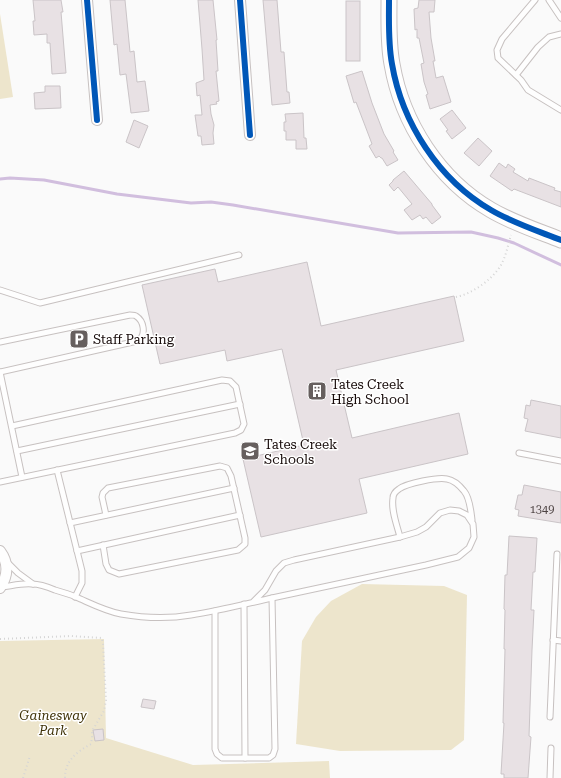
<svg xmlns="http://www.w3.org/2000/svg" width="561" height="778" viewBox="0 0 561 778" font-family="'Roboto Serif',serif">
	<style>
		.green { fill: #ede5cc }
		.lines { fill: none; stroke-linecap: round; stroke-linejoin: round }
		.stream { stroke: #d1bede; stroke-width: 3 }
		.building { fill: #e8e1e4; stroke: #cac4c7 }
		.lane-casing { stroke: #c7c1c0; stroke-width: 7 }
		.street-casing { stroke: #c7c1c0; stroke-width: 12 }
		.secondary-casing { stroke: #c7c1c0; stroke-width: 17 }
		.path { stroke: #d5d5d5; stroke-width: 2; stroke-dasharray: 1 3; stroke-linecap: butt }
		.lane { stroke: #fefefe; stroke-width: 5 }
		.street { stroke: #fefefe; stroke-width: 10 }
		.secondary { stroke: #fefefe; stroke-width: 15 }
		.cycleway-casing { stroke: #fff; stroke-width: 8 }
		.cycleway { stroke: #0057b8; stroke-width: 6 }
		.labels { text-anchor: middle; stroke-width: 3; stroke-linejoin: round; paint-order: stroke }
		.number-label { font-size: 11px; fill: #4e4444 }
		.poi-label { font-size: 13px; fill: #170b0a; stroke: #fff; text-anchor: start }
		.park-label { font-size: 13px; font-style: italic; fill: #3f3207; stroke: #fff }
	</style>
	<rect width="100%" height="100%" fill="#fafafa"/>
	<g class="green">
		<path d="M0 14 13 97 0 99Z"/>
		<path d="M362 584 444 586 467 595 464 740 451 750 340 751 296 744 302 641 316 617 331 601Z"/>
		<path d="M104 639 106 738 193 765 329 761 330 778H0V641Z"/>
	</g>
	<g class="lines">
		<path class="stream" d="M0 179 10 178 44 180 117 194 191 203 211 202 233 205 398 233 471 232 498 238 514 243 561 265"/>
	</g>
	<g class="building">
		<path d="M33 0H61L63 12H61L66 73 52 74 50 43H47V34L34 35 33 21H35Z"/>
		<path d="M110 0H125L130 52 134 51 137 82 145 81 149 111 131 113 126 74 120 75 117 44 114 45Z"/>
		<path d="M198 0H213L217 40H216L218 71H216L219 101 216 102 217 104 210 105 211 114 214 125 213 133 214 144 202 145 201 136H198L195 115H202L200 95 197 96 196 83 204 80 202 49Z"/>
		<path d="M263 0H277L281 52H284L287 92H289L290 103 272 105Z"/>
		<path d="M419 0H435L434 12H429L431 38 435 61H433L436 78 443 76 451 102 430 109 426 95 428 94 424 82 421 64 424 63 419 38H417V29L415 30 414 9 418 8Z"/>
		<rect x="346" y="1" width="14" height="60"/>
		<path d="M362 71 372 103 384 134 394 151 393 152 398 160 387 166 382 158H381L379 156 376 158 369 146 372 144 356 102 354 103 346 76Z"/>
		<path d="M45 86H60L61 108 35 109 34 93 45 92Z"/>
		<path d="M452 110 466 128 452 139 446 131 448 130 440 119Z"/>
		<path d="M303 113 304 138H306L307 149H296V140H286V131H284V122H286L285 114Z"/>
		<path d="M134 120 148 126 139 148 126 142Z"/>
		<path d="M478 138 492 151 479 166 464 153Z"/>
		<path d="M499 163 506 168 508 164 515 169 513 172 528 181 529 178 555 188 554 190 561 192V207L514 189 512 191 490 176Z"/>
		<path d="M404 171 432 204V205L441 217 432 224 426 217 423 219 420 215 412 220 404 210 412 204 398 187 394 191 389 185 393 181V180Z"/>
		<path d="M307 262 321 326 454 296 464 341 336 370 352 438 459 413 468 454 359 479 367 513 261 537 243 459 304 445 282 349 227 361 225 350 160 364 142 285 215 269 218 282Z"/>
		<path d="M531 400 561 406V438L525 431 528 419 524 418 526 405 530 406Z"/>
		<path d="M524 485 561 492V523L518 516 519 510 515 509 518 495H522Z"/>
		<path d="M509 536 537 538 535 572H533L531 610H534L532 650 529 736 531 737 528 778H504V774H501L504 723H503L505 649H504L505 610 504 609 505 575H507Z"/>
		<path d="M143 699 156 701 154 709 141 707Z"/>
		<path d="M103 729 104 740 95 741 93 730Z"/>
	</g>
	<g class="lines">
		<defs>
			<g id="lane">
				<path d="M535 0 502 39 497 50 498 58 521 80 528 90 561 110"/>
				<path d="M549 0 561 18"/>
				<path d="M516 75 538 47 549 37 561 34"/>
				<path d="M0 290 40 303 239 255"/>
				<path d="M0 342 130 315C132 315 135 315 136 316 144 321 146 334 139 340 137 341 135 341 133 342L0 372"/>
				<path d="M0 372 22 477"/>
				<path d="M17 451 240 404"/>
				<path d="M519 453 561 461"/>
				<path d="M57 470 82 571V583L75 597"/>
				<path d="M0 482 235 433 241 430 244 424 236 387 230 381 222 380 12 426"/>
				<path d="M70 523 234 488"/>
				<path d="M400 537C397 525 391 511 393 498 393 494 396 491 399 489 407 483 438 477 447 479 453 480 460 486 464 491 470 498 471 512 472 520"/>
				<path d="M103 545 106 564 109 570 119 574 238 550 245 544V538L231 476 227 468 220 466 108 488 103 493 102 497 106 515"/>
				<path d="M77 551 240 515"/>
				<path d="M7 562 18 573 33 584"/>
				<path d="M2 587C11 586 22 583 32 584 40 584 48 587 55 590 62 592 69 594 76 597 90 603 105 611 121 614 144 618 168 619 191 615 218 611 245 604 272 598L426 565 458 557 469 548 474 537 473 524 467 515 459 511 450 510 440 513 426 527 417 532 400 537 294 560 284 563 276 571 265 590 253 602"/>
				<path d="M244 604 245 758"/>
				<path d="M215 611V749L217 754 222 758H269L273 755 275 749 272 598"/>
				<path d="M553 640 561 641"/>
				<path d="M550 717 557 554"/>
				<path d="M550 778 551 748"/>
			</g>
			<g id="street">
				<path d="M87 0 97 120"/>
				<path d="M240 0 250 135"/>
				<path d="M0 551C9 563 8 576 0 588"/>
			</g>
			<path id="secondary" d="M389 0C389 21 388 43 392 64 402 123 439 180 491 210 513 223 538 231 561 240"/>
		</defs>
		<use href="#lane" class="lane-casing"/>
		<use href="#street" class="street-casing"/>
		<use href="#secondary" class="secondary-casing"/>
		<g class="path">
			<path d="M456 297C472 294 493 279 501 265 506 256 508 245 511 235"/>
			<path d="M0 639 71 636 102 638 103 644 106 700 104 711 92 731V738L91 744C77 752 65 760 65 778"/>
			<path d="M23 778 30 756"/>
		</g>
		<use href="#lane" class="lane"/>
		<use href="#street" class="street"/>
		<use href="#secondary" class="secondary"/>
		<defs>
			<g id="cycleway">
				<path d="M87 0 97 120"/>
				<path d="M240 0 250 135"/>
				<path d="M389 0C389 21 388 43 392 64 402 123 439 180 491 210 513 223 538 231 561 240"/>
			</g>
		</defs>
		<use href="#cycleway" class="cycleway-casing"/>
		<use href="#cycleway" class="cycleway"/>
	</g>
	<defs>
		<symbol id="parking-square" viewBox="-11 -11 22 22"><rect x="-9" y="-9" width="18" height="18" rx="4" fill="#665f5e" stroke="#fff"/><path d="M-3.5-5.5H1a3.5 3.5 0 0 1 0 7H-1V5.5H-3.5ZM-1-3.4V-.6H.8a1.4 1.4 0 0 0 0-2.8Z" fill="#fff"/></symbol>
		<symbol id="building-square" viewBox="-11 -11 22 22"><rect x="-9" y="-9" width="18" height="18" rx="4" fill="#665f5e" stroke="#fff"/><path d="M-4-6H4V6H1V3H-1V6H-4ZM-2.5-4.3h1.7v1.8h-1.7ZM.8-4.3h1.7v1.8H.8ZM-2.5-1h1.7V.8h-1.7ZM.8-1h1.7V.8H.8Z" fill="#fff"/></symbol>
		<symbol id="school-square" viewBox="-11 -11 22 22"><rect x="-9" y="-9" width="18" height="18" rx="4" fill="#665f5e" stroke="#fff"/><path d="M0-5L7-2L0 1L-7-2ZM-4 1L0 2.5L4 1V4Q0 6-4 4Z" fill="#fff"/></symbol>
	</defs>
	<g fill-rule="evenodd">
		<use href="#parking-square" x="68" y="328" width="22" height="22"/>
		<use href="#building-square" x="306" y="380" width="22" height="22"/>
		<use href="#school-square" x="239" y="440" width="22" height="22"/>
	</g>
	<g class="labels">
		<g class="number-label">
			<text x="542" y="513">1349</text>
		</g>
		<g class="poi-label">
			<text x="93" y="344">Staff Parking</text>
			<text x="331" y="389">Tates Creek<tspan x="331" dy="15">High School</tspan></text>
			<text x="264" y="449">Tates Creek<tspan x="264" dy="15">Schools</tspan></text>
		</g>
		<g class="park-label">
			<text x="53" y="720">Gainesway<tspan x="53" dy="15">Park</tspan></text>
		</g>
	</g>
</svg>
